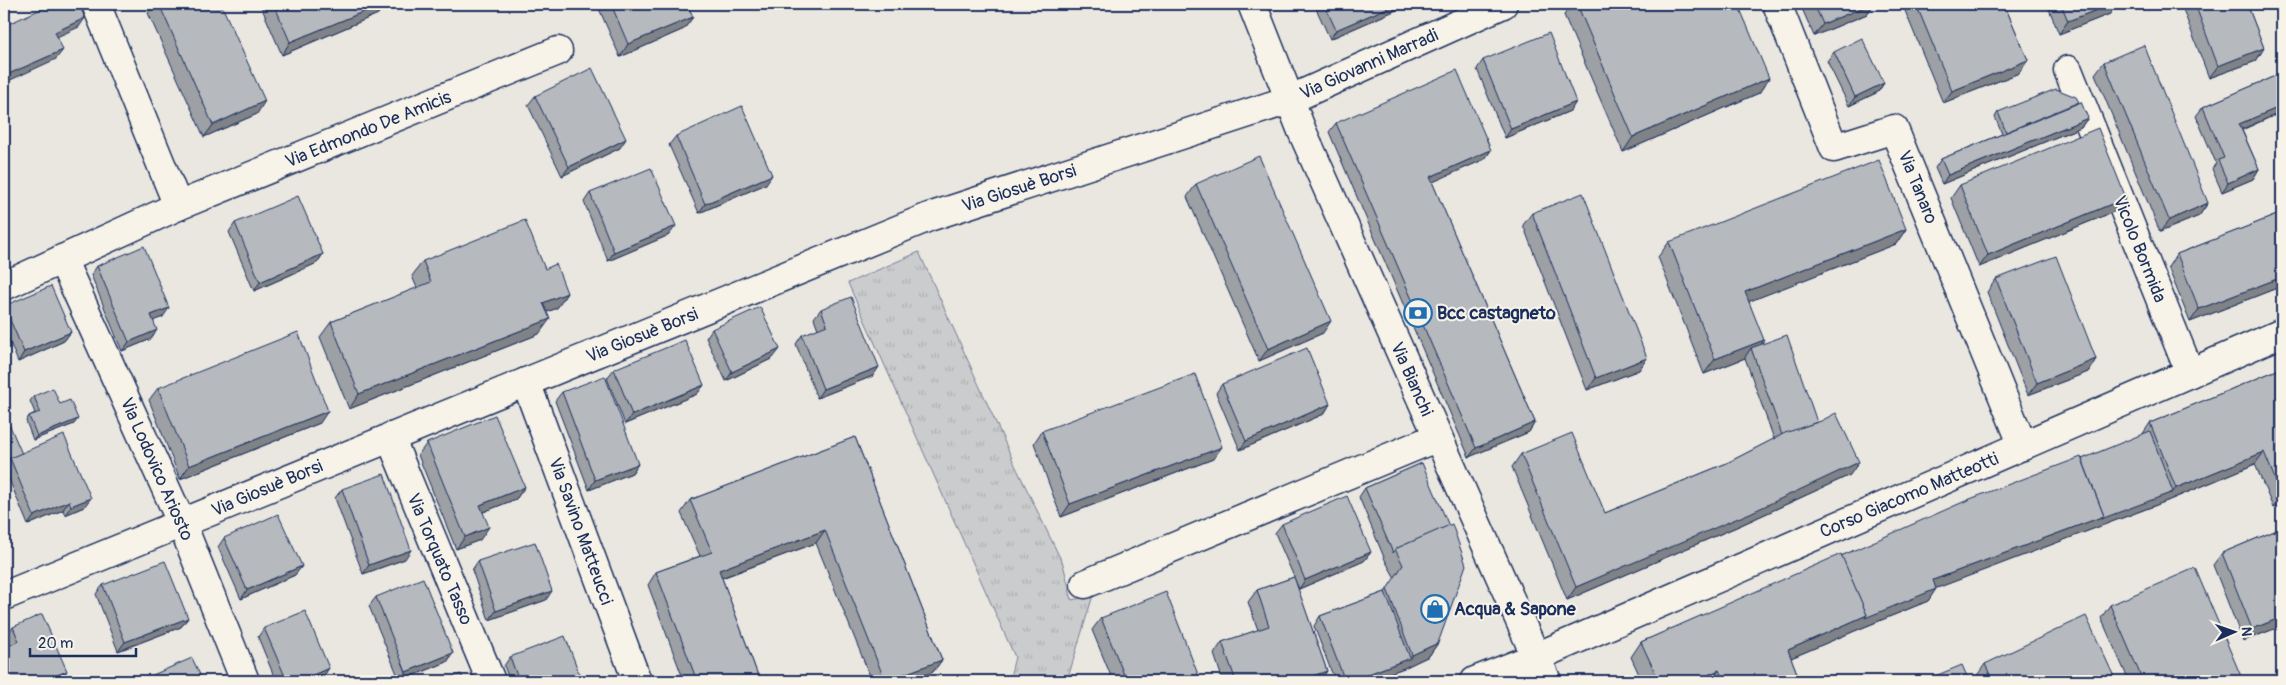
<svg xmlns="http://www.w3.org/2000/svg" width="2286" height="685" viewBox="0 0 2286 685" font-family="Pangolin,sans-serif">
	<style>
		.grass { fill: url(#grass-tufts); stroke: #737e96 }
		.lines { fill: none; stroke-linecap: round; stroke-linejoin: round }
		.street-casing { stroke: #1b2f5e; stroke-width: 31 }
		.secondary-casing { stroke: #1b2f5e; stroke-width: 31 }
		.street { stroke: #f7f3e8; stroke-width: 28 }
		.secondary { stroke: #f7f3e8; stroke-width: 28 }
		.wall { fill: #9da0a4; stroke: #1b2f5e }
		.shaded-wall { fill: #7f8286; stroke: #1b2f5e }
		.building { fill: #b6babf; stroke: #1b2f5e }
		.labels { text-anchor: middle; stroke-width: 4; stroke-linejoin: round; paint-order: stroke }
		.street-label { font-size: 18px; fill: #1b2f5e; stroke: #f7f3e8 }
		.poi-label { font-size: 18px; font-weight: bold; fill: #1b2f5e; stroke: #f7f3e8; text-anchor: start }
	</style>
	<defs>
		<pattern id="grass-tufts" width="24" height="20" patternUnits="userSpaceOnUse" patternTransform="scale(1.25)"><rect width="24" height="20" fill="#cbcccd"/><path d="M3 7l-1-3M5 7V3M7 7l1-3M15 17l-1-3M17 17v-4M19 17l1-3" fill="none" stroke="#aeb0b2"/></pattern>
	</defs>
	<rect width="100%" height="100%" fill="#eae7e0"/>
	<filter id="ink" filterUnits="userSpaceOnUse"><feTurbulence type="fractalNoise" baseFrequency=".02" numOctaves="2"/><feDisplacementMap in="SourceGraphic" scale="10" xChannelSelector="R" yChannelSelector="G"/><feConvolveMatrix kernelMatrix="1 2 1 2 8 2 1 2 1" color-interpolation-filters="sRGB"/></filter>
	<g filter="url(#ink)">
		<path class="grass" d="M919 252 1015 465 1063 564 1072 600 1093 595 1067 681H1009L1015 657 848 283Z"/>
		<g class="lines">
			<defs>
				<g id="street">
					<path d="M96 4 178 206"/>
					<path d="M1777 4 1834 148 1894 129 2023 446"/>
					<path d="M2068 70 2190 373"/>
					<path d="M62 259 182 524 245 681"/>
					<path d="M4 286 178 206 558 51"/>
					<path d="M526 382 637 681"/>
					<path d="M390 437 491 681"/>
					<path d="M1085 584 1438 437"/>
					<path d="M4 596 929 217 1289 100 1503 4"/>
					<path d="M1536 657 1547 681"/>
				</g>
				<g id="secondary">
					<path d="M1252 4 1302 131 1536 657"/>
					<path d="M1475 681 1536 657 2282 333"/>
				</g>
			</defs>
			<use href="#street" class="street-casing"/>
			<use href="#secondary" class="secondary-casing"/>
			<use href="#street" class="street"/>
			<use href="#secondary" class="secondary"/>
		</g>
		<g class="wall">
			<path d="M155 4H221L257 114 204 137 148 13Z"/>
			<path d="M260 4H386L378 14 282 55Z"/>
			<path d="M597 4H687L693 17 684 29 620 57Z"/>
			<path d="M1314 4H1410L1330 39Z"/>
			<path d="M1572 4H1644L1769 78 1759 93 1623 152 1564 15Z"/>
			<path d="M1800 4H1874L1867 14 1814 36Z"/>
			<path d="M1905 4H2004L2028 60 2019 73 1943 103 1903 6Z"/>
			<path d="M2047 4H2116L2110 14 2059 34Z"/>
			<path d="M2181 4H2247L2264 48 2256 61 2209 78Z"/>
			<path d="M1834 52 1884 83 1878 92 1849 106 1827 61Z"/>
			<path d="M1483 60 1576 102 1570 111 1505 138 1477 69Z"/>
			<path d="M2104 62 2208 203 2199 216 2160 232 2095 74Z"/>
			<path d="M2282 73V112L2242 130 2259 169 2253 179 2222 192 2212 169 2216 163 2196 116 2203 107Z"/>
			<path d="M535 96 620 148 562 176 528 105Z"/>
			<path d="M1998 112 2088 118 2081 127 1942 184 1935 168 1941 159 2002 134 1995 117Z"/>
			<path d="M1336 123 1491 150 1485 159 1432 182 1535 422 1529 432 1469 457 1329 132Z"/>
			<path d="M676 136 766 184 699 213 669 145Z"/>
			<path d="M1196 184 1323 333 1259 361 1187 197Z"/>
			<path d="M1960 185 2126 198 2118 210 1979 267 1951 198Z"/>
			<path d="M590 193 669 235 608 261 584 202Z"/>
			<path d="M1532 213 1647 358 1639 370 1587 390 1523 225Z"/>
			<path d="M2282 213V286L2190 322 2168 267 2177 254Z"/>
			<path d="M235 223 323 254 317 263 254 291 229 232Z"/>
			<path d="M1906 229 1896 244 1749 301 1761 344 1817 422 1850 475 1741 525 1567 600 1512 467 1521 454 1605 513 1727 463 1774 439 1745 358 1704 374 1658 257 1669 242Z"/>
			<path d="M423 261 545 269 567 293 557 308 547 312 539 334 349 409 320 337 331 322 417 288 412 276Z"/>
			<path d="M97 266 163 317 154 320 151 339 122 351 91 275Z"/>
			<path d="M1996 279 2096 359 2088 372 2028 395 1987 292Z"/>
			<path d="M4 306 71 332 64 341 18 362 4 328Z"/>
			<path d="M821 309 873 376 817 398 796 344 802 335 818 329 814 318Z"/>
			<path d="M712 329 773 358 726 381 706 338Z"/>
			<path d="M2282 368V505L2273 508 2255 464 2167 501 1936 588 1928 601 1857 630 1791 658 1800 681H1642L1631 657 1641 642 1841 556 2142 435 2150 423Z"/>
			<path d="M614 369 704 385 697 394 625 424 607 378Z"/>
			<path d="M1222 384 1330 404 1324 414 1240 450 1216 393Z"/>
			<path d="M158 388 320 423 180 479 149 400Z"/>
			<path d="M562 392 638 464 632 473 589 490 555 401Z"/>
			<path d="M34 396 60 404 74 424 33 440 26 421 29 416 35 413 30 401Z"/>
			<path d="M4 428 22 454 84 507 65 515 63 510 28 525 4 467Z"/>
			<path d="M1042 431 1213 459 1061 517 1034 443Z"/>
			<path d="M855 437 942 660 933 672 909 681H872L816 543 722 578 760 681H684L648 585 656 572 700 556 681 513 690 500Z"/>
			<path d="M427 443 525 487 516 499 483 512 480 540 456 549 418 455Z"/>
			<path d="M1422 463 1438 643 1429 656 1404 668 1367 681H1335L1314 626 1320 616 1385 592 1395 578 1386 562 1359 497 1365 488Z"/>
			<path d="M342 489 405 559 363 574 335 498Z"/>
			<path d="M1282 524 1371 552 1364 561 1299 589 1294 578 1327 671 1320 681H1223L1214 654 1222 642 1258 630 1248 602 1257 590 1294 577 1275 533Z"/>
			<path d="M2282 528V626L2243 641 2213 565 2222 553Z"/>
			<path d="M224 538 302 566 295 575 241 599 218 547Z"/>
			<path d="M478 561 546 600 489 620 472 570Z"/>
			<path d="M103 585 188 618 181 627 118 651 96 594Z"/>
			<path d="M376 597 453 653 447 662 400 681 369 606Z"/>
			<path d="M2110 605 2243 681H2129L2101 618Z"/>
			<path d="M1101 618 1199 677 1197 681H1113L1092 630Z"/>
			<path d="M13 627 61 680 10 645 6 636Z"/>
			<path d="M264 628 329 668 323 677 314 681H276L258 637Z"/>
			<path d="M510 657 582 681H510L504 666Z"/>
			<path d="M1985 664 2116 681H1978L1976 677Z"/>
		</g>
		<g class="shaded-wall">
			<path d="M382 4H386L378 14 282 55 290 42Z"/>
			<path d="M1396 4H1410L1330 39 1336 30Z"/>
			<path d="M1871 4H1874L1867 14 1814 36 1823 24Z"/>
			<path d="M2112 4H2116L2110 14 2059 34 2068 21Z"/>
			<path d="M693 17 684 29 620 57 628 44Z"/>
			<path d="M85 18 79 27 48 41 55 32Z"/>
			<path d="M2264 48 2256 61 2209 78 2218 66Z"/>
			<path d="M63 50 56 59 4 83V76Z"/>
			<path d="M2028 60 2019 73 1943 103 1952 91Z"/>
			<path d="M1769 78 1759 93 1623 152 1633 137Z"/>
			<path d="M1884 83 1878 92 1849 106 1855 97Z"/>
			<path d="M265 101 257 114 204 137 213 125Z"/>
			<path d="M1576 102 1570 111 1505 138 1511 129Z"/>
			<path d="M2282 106V112L2233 133 2239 124Z"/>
			<path d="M2088 118 2081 127 1942 184 1948 175Z"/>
			<path d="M626 139 620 148 562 176 569 167Z"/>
			<path d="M1491 150 1485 159 1424 186 1430 177Z"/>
			<path d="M2259 169 2253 179 2222 192 2228 183Z"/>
			<path d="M772 175 766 184 699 213 705 204Z"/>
			<path d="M2126 198 2118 210 1979 267 1988 255Z"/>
			<path d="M2208 203 2199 216 2160 232 2169 220Z"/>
			<path d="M676 226 669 235 608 261 614 252Z"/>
			<path d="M1906 229 1896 244 1735 307 1745 292Z"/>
			<path d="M323 254 317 263 254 291 260 282Z"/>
			<path d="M2282 277V286L2190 322 2199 309Z"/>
			<path d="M567 293 557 308 533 318 543 303Z"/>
			<path d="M169 308 163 317 145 324 151 315Z"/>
			<path d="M550 319 539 334 349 409 359 394Z"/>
			<path d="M1331 321 1323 333 1259 361 1268 349Z"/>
			<path d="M157 330 151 339 122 351 129 342Z"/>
			<path d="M71 332 64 341 18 362 24 352Z"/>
			<path d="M1764 340 1754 355 1751 348 1745 357V358L1704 374 1715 359Z"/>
			<path d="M780 349 773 358 726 381 732 372Z"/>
			<path d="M1647 358 1639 370 1587 390 1596 378Z"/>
			<path d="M2096 359 2088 372 2028 395 2037 383Z"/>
			<path d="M879 367 873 376 817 398 823 389Z"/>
			<path d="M704 385 697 394 625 424 632 415Z"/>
			<path d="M1330 404 1324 414 1240 450 1246 441Z"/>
			<path d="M328 411 320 423 180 479 189 466Z"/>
			<path d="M78 419 74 424 33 440 37 436Z"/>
			<path d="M1535 422 1529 432 1469 457 1476 448Z"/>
			<path d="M1222 447 1213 459 1061 517 1070 504Z"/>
			<path d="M2264 452 2255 464 2167 501 1924 593 1933 580 2104 516 2173 492 2176 488Z"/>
			<path d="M1859 462 1850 475 1741 525 1567 600 1576 587Z"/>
			<path d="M638 464 632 473 589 490 595 480Z"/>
			<path d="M525 487 516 499 471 517 480 505Z"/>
			<path d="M2282 496V505L2273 508Z"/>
			<path d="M91 498 84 507 65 515 71 506Z"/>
			<path d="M69 501 63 510 28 525 34 516Z"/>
			<path d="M489 527 480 540 456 549 465 537Z"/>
			<path d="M825 530 816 543 710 582 719 570Z"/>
			<path d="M411 550 405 559 363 574 369 565Z"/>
			<path d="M1371 552 1364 561 1299 589 1305 580Z"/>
			<path d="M302 566 295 575 241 599 247 590Z"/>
			<path d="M1936 589 1928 601 1857 630 1777 664 1788 650 1867 615Z"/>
			<path d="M552 591 546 600 489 620 496 611Z"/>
			<path d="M2282 617V626L2243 641 2252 629Z"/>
			<path d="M188 618 181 627 118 651 125 642Z"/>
			<path d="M1438 643 1429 656 1404 668 1367 681H1350L1410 658 1412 655Z"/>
			<path d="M453 653 447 662 400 681 406 672Z"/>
			<path d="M942 660 933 672 909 681H885Z"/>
			<path d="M329 668 323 677 314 681H299Z"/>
			<path d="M1719 670 1712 681H1694Z"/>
			<path d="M67 671 61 680 57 681H43Z"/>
			<path d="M1327 671 1320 681H1298Z"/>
			<path d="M1199 677 1197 681H1190Z"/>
		</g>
		<g class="building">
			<path d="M52 4H79L85 18 55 32 63 50 4 76V26Z"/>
			<path d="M159 4H221L265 101 213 125Z"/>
			<path d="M274 4H382L290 42Z"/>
			<path d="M611 4H687L693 17 628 44Z"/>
			<path d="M1324 4H1396L1336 30Z"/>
			<path d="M1577 4H1738L1769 78 1633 137Z"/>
			<path d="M1814 4H1871L1823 24Z"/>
			<path d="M1916 4H2004L2028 60 1952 91Z"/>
			<path d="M2061 4H2112L2068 21Z"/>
			<path d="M2195 4H2247L2264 48 2218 66Z"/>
			<path d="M1549 33 1576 102 1511 129 1483 60Z"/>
			<path d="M1862 38 1884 83 1855 97 1834 52Z"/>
			<path d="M2144 45 2208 203 2169 220 2104 62Z"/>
			<path d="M592 68 626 139 569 167 535 96Z"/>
			<path d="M1457 70 1491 150 1430 177 1535 422 1476 448 1336 123Z"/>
			<path d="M2282 73V106L2239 124 2259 169 2228 183 2218 160 2224 158 2203 107Z"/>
			<path d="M2056 89 2076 97 2079 102 2006 132 1998 112Z"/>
			<path d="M2081 102 2088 118 1948 175 1941 159Z"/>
			<path d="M742 106 772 175 705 204 676 136Z"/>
			<path d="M2098 128 2126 198 1988 255 1960 185Z"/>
			<path d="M1259 156 1331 321 1268 349 1196 184Z"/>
			<path d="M1879 160 1906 229 1745 292 1764 340 1715 359 1669 242Z"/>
			<path d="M651 168 676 226 614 252 590 193Z"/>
			<path d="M1583 193 1647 358 1596 378 1532 213Z"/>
			<path d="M298 196 323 254 260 282 235 223Z"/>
			<path d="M2282 213V277L2199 309 2177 254Z"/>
			<path d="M525 220 545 269 556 264 567 293 543 303 550 319 359 394 331 322 431 282 423 261Z"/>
			<path d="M144 246 169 308 151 315 157 330 129 342 97 266Z"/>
			<path d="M2056 256 2096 359 2037 383 1996 279Z"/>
			<path d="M51 286 71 332 24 352 4 306Z"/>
			<path d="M851 297 879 367 823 389 802 335 827 325 821 309Z"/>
			<path d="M760 307 780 349 732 372 712 329Z"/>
			<path d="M298 332 328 411 189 466 158 388Z"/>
			<path d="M1787 335 1817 422 1782 435 1751 348Z"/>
			<path d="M685 340 704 385 632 415 614 369Z"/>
			<path d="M1307 348 1330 404 1246 441 1222 384Z"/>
			<path d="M2282 368V496L2264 452 2176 488 2150 423Z"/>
			<path d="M1195 374 1222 447 1070 504 1042 431Z"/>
			<path d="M605 376 638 464 595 480 562 392Z"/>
			<path d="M53 388 60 404 70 400 78 419 37 436 29 416 40 412 34 396Z"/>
			<path d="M1836 413 1859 462 1750 513 1576 587 1521 454 1572 433 1605 513 1727 463 1785 433 1821 421Z"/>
			<path d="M495 415 525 487 480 505 489 527 465 537 427 443Z"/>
			<path d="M10 426 22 454 10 458 7 463 4 454V428Z"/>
			<path d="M2150 431 2173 492 2101 519 2104 516 2082 459Z"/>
			<path d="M64 435 91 498 71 506 69 501 34 516 10 458Z"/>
			<path d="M855 437 942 660 885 681 825 530 719 570 760 681H697L656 572 712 552 690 500Z"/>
			<path d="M2081 457 2104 516 1933 580 1936 589 1865 618 1867 615 1841 556 1970 499Z"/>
			<path d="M1422 463 1449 526 1395 549 1393 553 1365 488Z"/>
			<path d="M384 474 411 550 369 565 342 489Z"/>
			<path d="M1347 496 1371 552 1305 580 1282 524Z"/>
			<path d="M278 514 302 566 247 590 224 538Z"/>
			<path d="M1452 524 1466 565 1438 643 1412 655 1387 589 1403 565 1395 549Z"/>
			<path d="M2282 528V617L2252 629 2222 553Z"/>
			<path d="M535 542 552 591 496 611 478 561Z"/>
			<path d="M1841 554 1867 615 1788 650 1800 681H1724L1719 670 1694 681H1659L1641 642Z"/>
			<path d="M165 561 188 618 125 642 103 585Z"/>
			<path d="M2195 568 2243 681H2143L2110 605Z"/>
			<path d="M1294 577 1327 671 1298 681H1236L1222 642 1269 626 1257 590Z"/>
			<path d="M423 578 453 653 406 672 376 597Z"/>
			<path d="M1166 592 1199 677 1190 681H1115L1125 677 1101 618Z"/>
			<path d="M1385 592 1410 658 1350 681H1345L1320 616Z"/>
			<path d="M305 611 329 668 299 681H287L264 628Z"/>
			<path d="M42 614 67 671 43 681H4V648L19 641 13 627Z"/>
			<path d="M2086 616 2116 681H1993L1985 664Z"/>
			<path d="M565 636 582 681H519L510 657Z"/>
			<path d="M192 658 203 681H139Z"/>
			<path d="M1962 665 1969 681H1923Z"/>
			<path d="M461 674 464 681H443Z"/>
		</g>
	</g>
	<defs>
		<symbol id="bank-ring" viewBox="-11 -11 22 22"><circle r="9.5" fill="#f7f3e8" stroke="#1f6fb2" stroke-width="1.5"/><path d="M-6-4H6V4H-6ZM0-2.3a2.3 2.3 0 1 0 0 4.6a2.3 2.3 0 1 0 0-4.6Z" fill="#1f6fb2"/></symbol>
		<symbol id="shop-ring" viewBox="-11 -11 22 22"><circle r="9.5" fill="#f7f3e8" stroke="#1f6fb2" stroke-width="1.5"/><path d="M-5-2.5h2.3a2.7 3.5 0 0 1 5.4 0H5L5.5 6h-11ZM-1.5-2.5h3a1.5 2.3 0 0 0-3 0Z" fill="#1f6fb2"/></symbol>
	</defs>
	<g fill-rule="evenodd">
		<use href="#bank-ring" x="1402" y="297" width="32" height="32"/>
		<use href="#shop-ring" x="1419" y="593" width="32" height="32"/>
	</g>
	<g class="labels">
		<g class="street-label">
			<text transform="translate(1369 64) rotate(-24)" y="6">Via Giovanni Marradi</text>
			<text transform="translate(368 129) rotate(-22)" y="6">Via Edmondo De Amicis</text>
			<text transform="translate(1918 187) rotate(68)" y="6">Via Tanaro</text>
			<text transform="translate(1019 188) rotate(-18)" y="6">Via Giosuè Borsi</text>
			<text transform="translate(2140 249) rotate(68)" y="6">Vicolo Bormida</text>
			<text transform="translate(642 335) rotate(-22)" y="6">Via Giosuè Borsi</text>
			<text transform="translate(1412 379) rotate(66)" y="6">Via Bianchi</text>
			<text transform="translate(157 469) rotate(66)" y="6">Via Lodovico Ariosto</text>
			<text transform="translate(267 488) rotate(-23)" y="6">Via Giosuè Borsi</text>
			<text transform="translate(1909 495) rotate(-23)" y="6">Corso Giacomo Matteotti</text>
			<text transform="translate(581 531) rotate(70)" y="6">Via Savino Matteucci</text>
			<text transform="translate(440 559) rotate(67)" y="6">Via Torquato Tasso</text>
		</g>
		<g class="poi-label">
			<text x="1437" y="319">Bcc castagneto</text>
			<text x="1454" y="615">Acqua &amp; Sapone</text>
		</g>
	</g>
	<rect width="2286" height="685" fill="none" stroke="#f7f3e8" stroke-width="20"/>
	<rect x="10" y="10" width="2266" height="665" fill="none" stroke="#1b2f5e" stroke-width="2" filter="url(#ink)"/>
	<g transform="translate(2234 632) rotate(88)" stroke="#f7f3e8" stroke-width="4" paint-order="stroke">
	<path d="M0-4L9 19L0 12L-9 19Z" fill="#1b2f5e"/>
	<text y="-8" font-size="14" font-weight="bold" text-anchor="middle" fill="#1b2f5e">N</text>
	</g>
	<path d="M30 648v8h106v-8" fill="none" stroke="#1b2f5e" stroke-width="2.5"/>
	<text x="38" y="648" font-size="15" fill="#1b2f5e" stroke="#f7f3e8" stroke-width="4" paint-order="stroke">20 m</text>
</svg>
